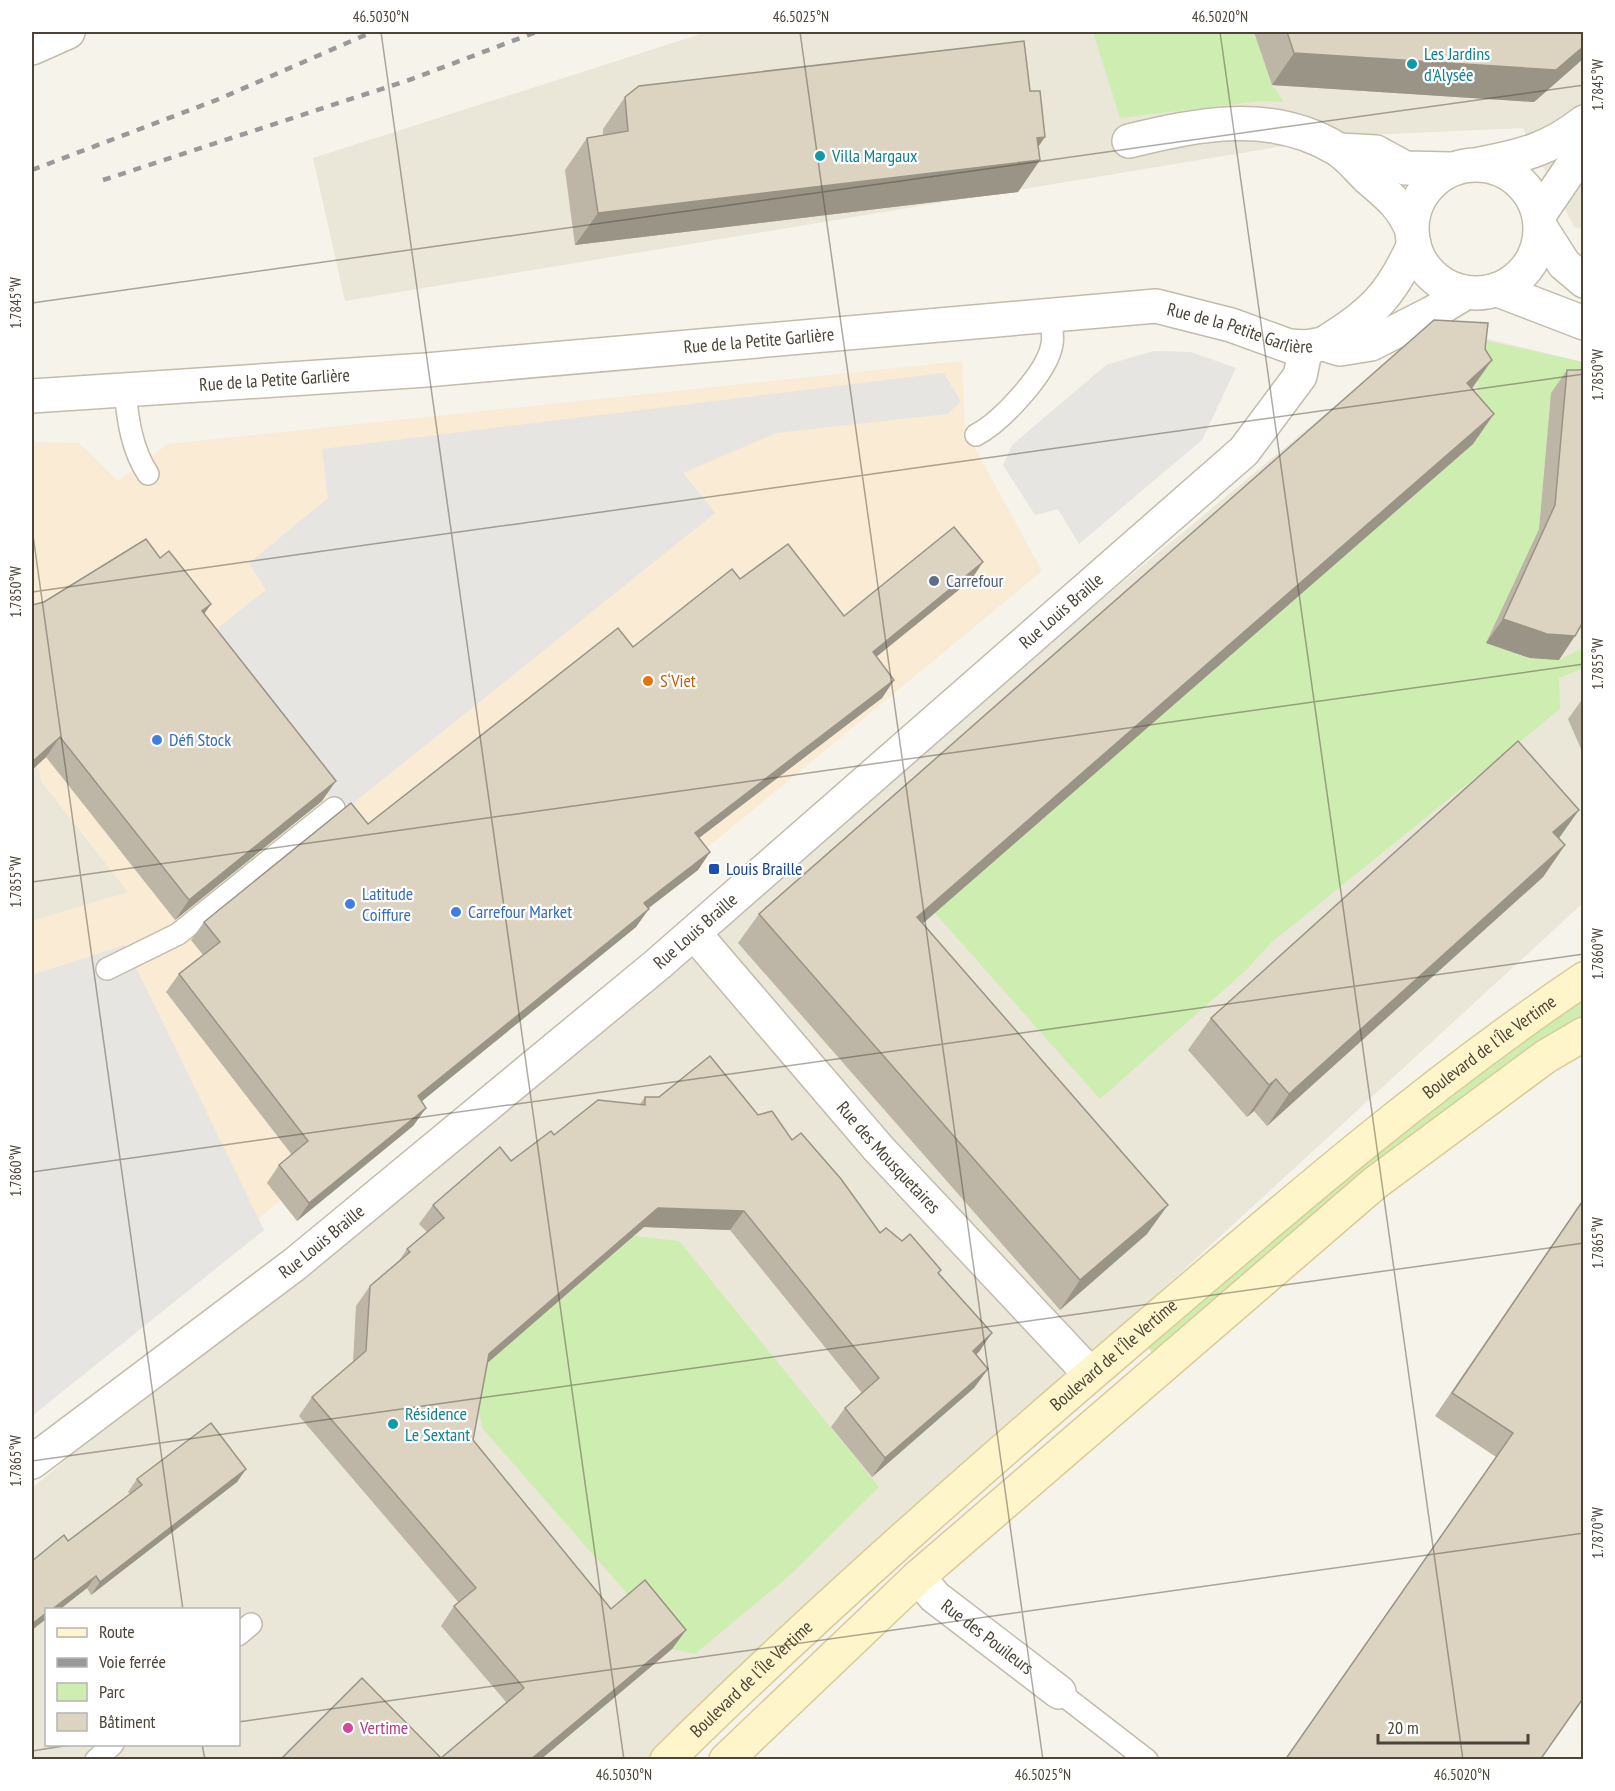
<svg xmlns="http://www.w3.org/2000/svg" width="1615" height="1791" viewBox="0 0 1615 1791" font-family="'PT Sans Narrow',sans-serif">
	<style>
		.residential { fill: #eae6d8; fill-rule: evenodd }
		.commercial { fill: #f9ebd4 }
		.green { fill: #ceedb0 }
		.parking { fill: #e7e5e2 }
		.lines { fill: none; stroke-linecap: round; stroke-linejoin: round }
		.service-casing { stroke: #c3bcab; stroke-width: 24 }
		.minor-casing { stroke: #c3bcab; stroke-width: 36 }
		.tertiary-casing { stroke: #c3bcab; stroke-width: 36 }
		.secondary-casing { stroke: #dacb97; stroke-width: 36 }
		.service { stroke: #fff; stroke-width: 21 }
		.minor { stroke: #fff; stroke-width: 33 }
		.tertiary { stroke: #fff; stroke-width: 33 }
		.secondary { stroke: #fff5cb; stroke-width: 33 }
		.rail { stroke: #999; stroke-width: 4.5; stroke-dasharray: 8 8; stroke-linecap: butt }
		.wall { fill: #bdb5a6 }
		.shaded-wall { fill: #9a9487 }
		.building { fill: #dcd3c1; stroke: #9a9487; stroke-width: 1.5 }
		.ticks { fill: none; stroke: #4b4437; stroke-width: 1.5; stroke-opacity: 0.45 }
		.culture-dot { fill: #0f9aa8; stroke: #fff; stroke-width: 2 }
		.service-dot { fill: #5c6f8a; stroke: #fff; stroke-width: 2 }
		.food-dot { fill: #e8710a; stroke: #fff; stroke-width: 2 }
		.shop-dot { fill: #3f7fe0; stroke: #fff; stroke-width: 2 }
		.transit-dot { fill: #1a4fb4; stroke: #fff; stroke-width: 2 }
		.hotel-dot { fill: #d1479c; stroke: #fff; stroke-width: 2 }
		.labels { text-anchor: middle; stroke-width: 4.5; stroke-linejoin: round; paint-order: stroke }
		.culture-label { font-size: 18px; fill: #0d838f; stroke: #fff; text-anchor: start }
		.street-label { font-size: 18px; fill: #4b4437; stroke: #fff }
		.service-label { font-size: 18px; fill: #4e5e75; stroke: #fff; text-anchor: start }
		.food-label { font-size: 18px; fill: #c56008; stroke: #fff; text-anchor: start }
		.shop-label { font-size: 18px; fill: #366cbe; stroke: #fff; text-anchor: start }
		.transit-label { font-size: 18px; fill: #164399; stroke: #fff; text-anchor: start }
		.hotel-label { font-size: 18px; fill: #b23c85; stroke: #fff; text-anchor: start }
		.neatline { fill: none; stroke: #4b4437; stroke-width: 2 }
		.ticks-label { font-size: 15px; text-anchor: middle; fill: #4b4437 }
	</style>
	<rect width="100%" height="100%" fill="#f6f3ea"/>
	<g class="residential">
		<path d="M707 32H1583V229L1574 227 1523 128 1344 136 345 301 313 158Z"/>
		<path d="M1476 336 1583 362V903L651 1759 32 1760V1488L1406 347ZM46 1610H238V1744H46Z"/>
		<path d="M32 747 42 782 128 892 32 921Z"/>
	</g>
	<path class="commercial" d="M962 361 965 430 1042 571 32 1406V921L128 892 42 782 32 747V442L79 443 118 481 168 444Z"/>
	<g class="green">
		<path d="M1093 32H1254L1272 85 1284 102 1260 101 1120 118Z"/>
		<path d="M1469 337 1583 362V380L1550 401 1539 529 1486 643 1530 658 1559 660 1583 648V668L1559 678 1560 709 1272 942 1245 971 1100 1099 935 913 1473 444 1478 386Z"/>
		<path d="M1583 993V1021L1156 1356 1143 1343 1344 1169Z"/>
		<path d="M625 1235 679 1241 879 1487 790 1575 695 1654 672 1649 632 1599 483 1429 469 1369 490 1361 629 1240Z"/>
	</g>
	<g class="parking">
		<path d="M1153 351 1191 352 1236 368 1202 440 1079 544 1058 509 1035 515 1003 465 1012 445 1106 365Z"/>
		<path d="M944 373 961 402 947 414 776 433 683 473 715 513 341 813 205 638 266 590 249 563 328 498 322 449Z"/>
		<path d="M125 945 264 1230 32 1416V975Z"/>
	</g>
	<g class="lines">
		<defs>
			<g id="service">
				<path d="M125 392C128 421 132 450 148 474"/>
				<path d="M976 435C1001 422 1048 372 1052 344 1054 336 1051 325 1050 316"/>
				<path d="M107 969 178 934 334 808"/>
				<path d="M238 1635 251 1624"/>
				<path d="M1059 1692 1147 1760"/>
				<path d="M96 1760 113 1744"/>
			</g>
			<g id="minor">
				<path d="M1129 141C1198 124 1272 109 1337 149 1348 156 1358 168 1367 177 1387 195 1400 203 1411 228"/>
				<path d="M1339 150 1376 152 1405 168 1451 169"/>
				<path d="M1480 164C1522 156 1550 149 1584 122"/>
				<path d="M1539 215 1571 168 1584 155"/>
				<path id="s1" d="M694 933 878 1148 1090 1374"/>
				<path id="s2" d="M32 1462 295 1264 658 964 1244 451 1300 376 1306 347"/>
				<path id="s3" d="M918 1577 935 1597 1059 1692"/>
			</g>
			<g id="tertiary">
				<path d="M32 48 68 32"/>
				<circle cx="1476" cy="229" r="64"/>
				<path d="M1541 228 1564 264 1584 281"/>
				<path d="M1498 290 1584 323"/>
				<path d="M1323 344C1371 315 1391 296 1414 244"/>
				<path id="s4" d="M32 396 426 370 1156 306 1231 325 1289 346 1306 347 1323 344 1340 349 1371 344 1432 313 1465 293"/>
			</g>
			<g id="secondary">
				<path id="s5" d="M667 1760C822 1607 987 1463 1152 1322 1292 1202 1431 1082 1584 979"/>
				<path d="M726 1760 918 1577 1375 1183 1545 1057 1584 1034"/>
			</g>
		</defs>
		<use href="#service" class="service-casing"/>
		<use href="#minor" class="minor-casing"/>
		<use href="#tertiary" class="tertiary-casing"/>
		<use href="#secondary" class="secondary-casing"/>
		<use href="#service" class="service"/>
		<use href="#minor" class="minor"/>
		<use href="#tertiary" class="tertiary"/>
		<use href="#secondary" class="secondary"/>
		<g class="rail">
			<path d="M32 170 219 99 372 32"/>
			<path d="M103 180 412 79 536 32"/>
		</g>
	</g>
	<g class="wall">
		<path d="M1254 32H1584V58L1534 102 1272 85Z"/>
		<path d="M625 97 1038 147 1040 160 1018 192 575 245 565 170 587 138 603 135V129Z"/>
		<path d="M1485 349 1492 360 1472 389 1473 444 923 923 1147 1234 1060 1310 738 943 759 914Z"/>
		<path d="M1567 370 1559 660 1530 658 1486 643 1539 529 1551 393Z"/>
		<path d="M160 558 211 604 204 614 322 801 175 920 46 757 32 770V605L44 602Z"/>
		<path d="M740 579 844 616 971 580 876 657 894 680 882 698 699 838 710 852 698 870 648 908 636 927 422 1101 426 1108 413 1126 297 1221 267 1183 279 1165 292 1155 166 992 179 974 203 955 191 940 204 922 368 824 633 647Z"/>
		<path d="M1584 700V756L1568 719 1581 701Z"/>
		<path d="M1559 838 1565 845 1543 877 1267 1126 1254 1111 1247 1117 1188 1050 1211 1018Z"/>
		<path d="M645 1097 758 1115 792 1140 880 1233 902 1241 941 1270 939 1273 992 1333 976 1355 988 1369 974 1388 872 1477 831 1427 845 1408 862 1393 730 1230 644 1227 487 1363 473 1440 611 1609 686 1630 672 1649 540 1760H280L441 1758 507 1703 441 1626 454 1606 459 1603 299 1416 312 1397 353 1362 356 1306 370 1286 397 1264 407 1249 427 1232 419 1224 433 1205 511 1161 554 1135 640 1104Z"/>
		<path d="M1584 1198 1540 1760 1496 1457 1435 1416Z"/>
		<path d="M246 1469 237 1482 91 1595 87 1588 59 1610H46V1619L32 1630V1561L68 1541 130 1494 128 1492 137 1479Z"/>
	</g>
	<g class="shaded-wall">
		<path d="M1584 46V58L1534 102 1272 85 1294 53Z"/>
		<path d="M1045 137 1028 162 1040 160 1018 192 575 245 598 213Z"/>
		<path d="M1492 360 1471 389 1467 383Z"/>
		<path d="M1494 414 1473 444 897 946 917 917Z"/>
		<path d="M983 562 971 580 860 670 873 652Z"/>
		<path d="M211 604 197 624 202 611Z"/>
		<path d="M1503 619 1575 636 1559 660 1530 658 1486 643Z"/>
		<path d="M894 680 882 698 682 851 695 833Z"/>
		<path d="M60 737 46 757 32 770V762Z"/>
		<path d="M336 781 322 801 175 920 189 900Z"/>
		<path d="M1579 810 1557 841 1553 832Z"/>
		<path d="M1565 845 1543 877 1267 1126 1289 1094Z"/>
		<path d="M710 852 698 870 632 921 644 903Z"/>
		<path d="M649 909 636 927 406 1114 418 1096Z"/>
		<path d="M1276 1079 1254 1111 1247 1117 1269 1085Z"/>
		<path d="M426 1108 413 1126 297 1221 309 1203Z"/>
		<path d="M1168 1205 1147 1234 1060 1310 1080 1280Z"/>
		<path d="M658 1208 744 1211 730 1230 644 1227 476 1373 489 1354Z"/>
		<path d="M992 1333 979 1352 959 1370 973 1351Z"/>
		<path d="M988 1369 974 1388 872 1477 885 1458Z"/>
		<path d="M246 1469 237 1482 91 1595 100 1582Z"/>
		<path d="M96 1576 87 1588 59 1610H51Z"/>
		<path d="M46 1613V1619L32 1630V1624Z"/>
		<path d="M686 1630 672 1649 540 1760H530Z"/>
	</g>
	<g class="building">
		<path d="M1287 32H1584V46L1556 70 1294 53Z"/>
		<path d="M1024 41 1030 91H1040L1045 137 1037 138 1040 160 598 213 587 138 628 131 625 97 639 86Z"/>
		<path d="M1434 320 1488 323 1485 349 1492 360 1467 383 1494 414 917 917 1168 1205 1080 1280 759 914Z"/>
		<path d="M1584 368V620L1575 636 1547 634 1503 619 1555 505 1567 370H1580Z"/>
		<path d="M954 527 983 562 873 652 894 680 695 833 710 852 644 903 649 909 418 1096 426 1108 309 1203 279 1165 308 1141 179 974 220 942 204 922 351 803 368 824 618 628 633 647 732 569 740 579 788 544 844 616Z"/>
		<path d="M146 539 160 558 169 551 211 604 202 611 336 781 189 900 60 737 32 762V605L44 602Z"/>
		<path d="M1518 741 1579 810 1553 832 1565 845 1289 1094 1276 1079 1269 1085 1211 1018Z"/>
		<path d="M710 1056 758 1115 772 1111 792 1140 801 1133 841 1179 880 1233 886 1228 902 1241 910 1234 941 1270 938 1273 992 1333 973 1351 988 1369 885 1458 845 1408 879 1378 744 1211 658 1208 489 1354 473 1440 611 1609 645 1580 686 1630 530 1760H280L362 1678 441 1758 524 1688 454 1606 476 1588 312 1397 366 1351 370 1286 410 1252 407 1249 444 1218 433 1205 500 1147 511 1161 551 1131 554 1135 598 1100 645 1105V1097H659Z"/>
		<path d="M1584 1199V1697L1540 1760H1285L1513 1433 1452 1393Z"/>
		<path d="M211 1423 246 1469 100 1582 96 1576 51 1610H46V1613L32 1624V1561L64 1535 68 1541 142 1485 137 1479Z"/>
	</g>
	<path class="ticks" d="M381 32 624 1760M800 32 1043 1760M1220 32 1463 1760M32 303 1584 85M32 528 183 1610M32 592 1584 374M32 882 1584 664M32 1172 1584 954M32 1461 1584 1243M238 1722 1584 1533M202 1744 205 1760M32 1751 76 1744"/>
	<g class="culture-dot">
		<circle cx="1412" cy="64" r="6"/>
		<circle cx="820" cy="156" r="6"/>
		<circle cx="393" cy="1424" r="6"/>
	</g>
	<circle class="service-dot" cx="934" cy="581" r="6"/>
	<circle class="food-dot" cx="648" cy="681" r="6"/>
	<g class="shop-dot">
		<circle cx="157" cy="740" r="6"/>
		<circle cx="350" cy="904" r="6"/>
		<circle cx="456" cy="912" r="6"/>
	</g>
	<rect class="transit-dot" x="708" y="863" width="12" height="12" rx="3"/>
	<circle class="hotel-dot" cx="348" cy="1728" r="6"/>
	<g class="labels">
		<g class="culture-label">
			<text x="1424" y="60">Les Jardins<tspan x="1424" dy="21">d'Alysée</tspan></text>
			<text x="832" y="162">Villa Margaux</text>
			<text x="405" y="1420">Résidence<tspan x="405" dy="21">Le Sextant</tspan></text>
		</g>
		<g class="street-label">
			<text dy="6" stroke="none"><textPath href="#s4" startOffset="1215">Rue de la Petite Garlière</textPath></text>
			<text dy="6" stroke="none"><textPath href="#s4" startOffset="729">Rue de la Petite Garlière</textPath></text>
			<text dy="6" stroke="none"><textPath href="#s4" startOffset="243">Rue de la Petite Garlière</textPath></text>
			<text dy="6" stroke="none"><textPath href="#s2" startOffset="1336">Rue Louis Braille</textPath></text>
			<text dy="6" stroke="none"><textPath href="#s2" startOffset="850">Rue Louis Braille</textPath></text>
			<text dy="6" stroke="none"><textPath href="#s5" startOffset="1089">Boulevard de l'Île Vertime</textPath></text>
			<text dy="6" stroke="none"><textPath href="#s1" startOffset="297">Rue des Mousquetaires</textPath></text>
			<text dy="6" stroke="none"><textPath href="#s2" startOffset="364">Rue Louis Braille</textPath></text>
			<text dy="6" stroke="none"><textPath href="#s5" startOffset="603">Boulevard de l'Île Vertime</textPath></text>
			<text dy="6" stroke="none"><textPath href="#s3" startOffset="92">Rue des Pouileurs</textPath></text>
			<text dy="6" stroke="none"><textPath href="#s5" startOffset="117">Boulevard de l'Île Vertime</textPath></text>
		</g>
		<g class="service-label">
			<text x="946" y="587">Carrefour</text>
		</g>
		<g class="food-label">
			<text x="660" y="687">S‘Viet</text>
		</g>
		<g class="shop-label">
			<text x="169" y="746">Défi Stock</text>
			<text x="362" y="900">Latitude<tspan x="362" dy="21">Coiffure</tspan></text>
			<text x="468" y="918">Carrefour Market</text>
		</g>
		<g class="transit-label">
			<text x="726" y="875">Louis Braille</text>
		</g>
		<g class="hotel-label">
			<text x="360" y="1734">Vertime</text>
		</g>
	</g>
	<rect width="1615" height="1791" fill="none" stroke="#ffffff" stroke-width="66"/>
	<rect x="45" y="1608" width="195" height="138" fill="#ffffff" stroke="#b7b4af" stroke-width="1.5"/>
	<rect x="57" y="1628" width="30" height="9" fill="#fff5cb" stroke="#b7b4af" stroke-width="1.5"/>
	<text x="99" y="1638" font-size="18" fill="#4b4437">Route</text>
	<rect x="57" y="1658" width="30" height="9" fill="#999999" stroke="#b7b4af" stroke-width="1.5"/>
	<text x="99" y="1668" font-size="18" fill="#4b4437">Voie ferrée</text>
	<rect x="57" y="1683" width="30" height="18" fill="#ceedb0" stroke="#b7b4af" stroke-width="1.5"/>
	<text x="99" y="1698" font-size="18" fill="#4b4437">Parc</text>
	<rect x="57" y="1713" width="30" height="18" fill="#dcd3c1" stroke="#b7b4af" stroke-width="1.5"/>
	<text x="99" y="1728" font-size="18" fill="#4b4437">Bâtiment</text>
	<path d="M1378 1734v9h150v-9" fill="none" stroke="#4b4437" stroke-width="3"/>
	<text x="1387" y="1734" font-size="18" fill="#4b4437" stroke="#ffffff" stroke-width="4.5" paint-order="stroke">20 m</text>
	<rect x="33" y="33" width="1549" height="1725" class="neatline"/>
	<g class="ticks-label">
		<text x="381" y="22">46.5030°N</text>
		<text x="801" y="22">46.5025°N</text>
		<text x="1220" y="22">46.5020°N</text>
		<text transform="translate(1598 85) rotate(-90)" y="5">1.7845°W</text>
		<text transform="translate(16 303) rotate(-90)" y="5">1.7845°W</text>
		<text transform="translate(1598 375) rotate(-90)" y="5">1.7850°W</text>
		<text transform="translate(16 592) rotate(-90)" y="5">1.7850°W</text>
		<text transform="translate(1598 664) rotate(-90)" y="5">1.7855°W</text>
		<text transform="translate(16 882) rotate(-90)" y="5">1.7855°W</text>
		<text transform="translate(1598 954) rotate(-90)" y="5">1.7860°W</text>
		<text transform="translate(16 1171) rotate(-90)" y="5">1.7860°W</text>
		<text transform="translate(1598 1243) rotate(-90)" y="5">1.7865°W</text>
		<text transform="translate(16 1461) rotate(-90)" y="5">1.7865°W</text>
		<text transform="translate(1598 1533) rotate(-90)" y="5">1.7870°W</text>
		<text x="624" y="1780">46.5030°N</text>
		<text x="1043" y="1780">46.5025°N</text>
		<text x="1462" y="1780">46.5020°N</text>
	</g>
</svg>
